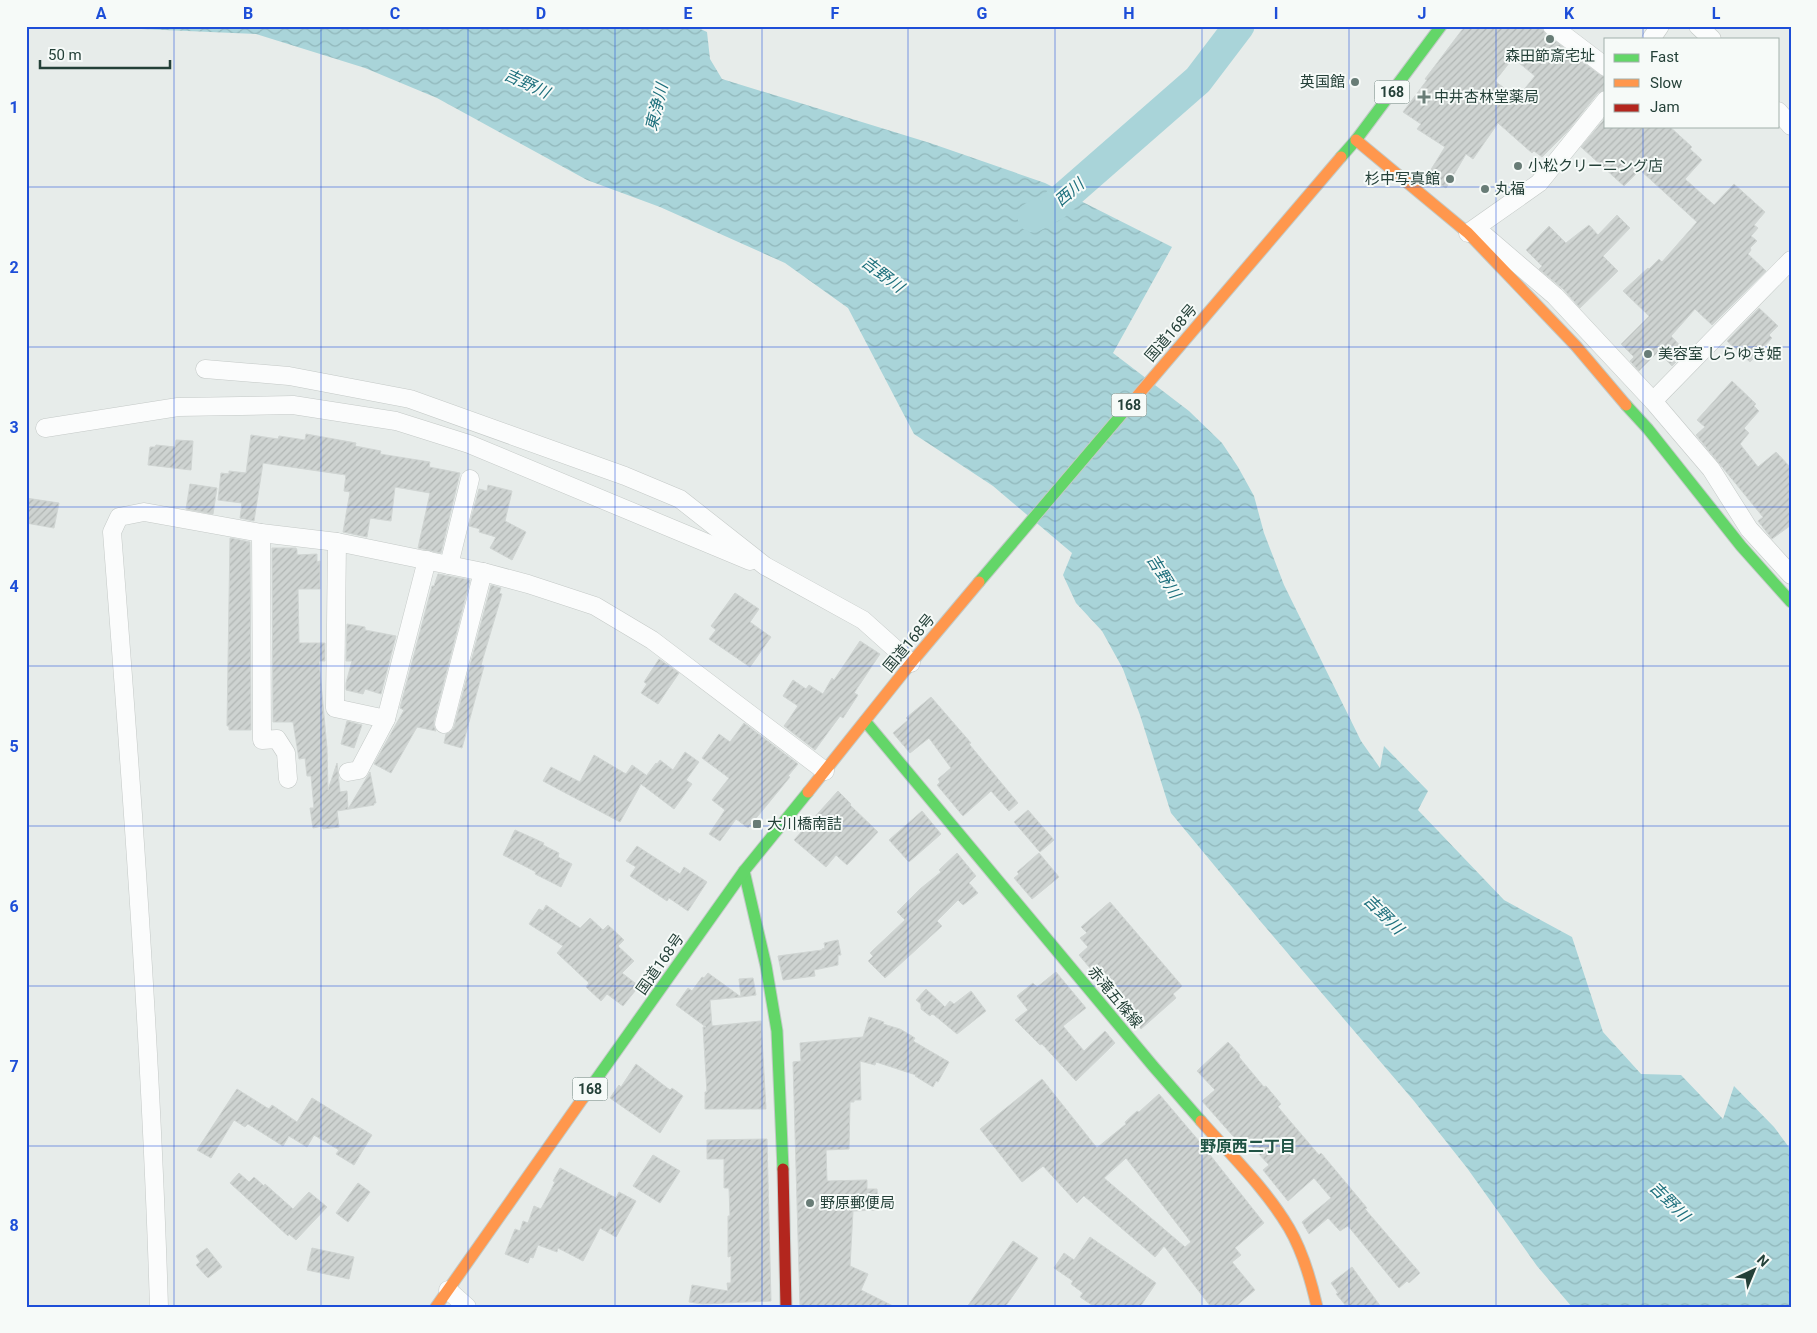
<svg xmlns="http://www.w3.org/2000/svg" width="1817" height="1333" viewBox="0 0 1817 1333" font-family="Roboto,'Noto Sans JP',sans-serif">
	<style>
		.water { fill: url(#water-waves) }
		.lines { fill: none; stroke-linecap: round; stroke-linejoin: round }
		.river { stroke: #a9d4d9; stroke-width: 31 }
		.building { fill: url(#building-hatch); stroke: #d0d5d3; fill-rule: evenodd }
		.street-casing { stroke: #c4c9c7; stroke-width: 19 }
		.fast-casing { stroke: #c2cac7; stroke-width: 13 }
		.slow-casing { stroke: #c2cac7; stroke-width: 13 }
		.jam-casing { stroke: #c2cac7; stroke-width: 13 }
		.street { stroke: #fbfcfc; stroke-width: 18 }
		.fast { stroke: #63d668; stroke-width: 11 }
		.slow { stroke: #ff974d; stroke-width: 11 }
		.jam { stroke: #b3261e; stroke-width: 11 }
		.grid { fill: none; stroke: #1d4ed8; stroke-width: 1; stroke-opacity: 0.55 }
		.poi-dot { fill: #687c76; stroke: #f6faf8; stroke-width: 2 }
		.labels { text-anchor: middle; stroke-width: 4; stroke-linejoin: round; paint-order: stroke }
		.shield { fill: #f6faf8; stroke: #637872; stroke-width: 1 }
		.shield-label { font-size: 14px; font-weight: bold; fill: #244038 }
		.poi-label { font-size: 15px; fill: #244038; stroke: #f6faf8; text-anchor: start }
		.street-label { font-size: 15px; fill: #244038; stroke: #f6faf8 }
		.water-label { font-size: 16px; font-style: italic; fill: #1e707d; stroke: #f6faf8 }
		.neighbourhood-label { font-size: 16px; font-weight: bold; fill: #205344; stroke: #f6faf8 }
		.neatline { fill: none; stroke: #1d4ed8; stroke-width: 2 }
		.grid-label { font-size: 16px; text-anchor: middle; font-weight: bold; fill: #1d4ed8 }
	</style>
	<defs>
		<pattern id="water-waves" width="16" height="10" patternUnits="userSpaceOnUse" patternTransform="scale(1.25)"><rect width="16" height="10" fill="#a9d4d9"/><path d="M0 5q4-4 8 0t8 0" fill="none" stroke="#91b7bb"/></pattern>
		<pattern id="building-hatch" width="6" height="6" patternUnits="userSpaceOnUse" patternTransform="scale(1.25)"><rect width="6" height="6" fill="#ced3d1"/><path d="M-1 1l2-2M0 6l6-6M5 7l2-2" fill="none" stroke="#b1b6b4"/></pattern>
	</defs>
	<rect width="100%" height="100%" fill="#e7ecea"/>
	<path class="water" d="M73 26H694L707 32 710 59 722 79 930 143 1045 183 1172 247 1113 353 1189 411 1222 443 1238 467 1254 496 1264 533 1284 585 1361 741 1380 768 1384 746 1428 791 1418 810 1504 900 1572 937 1603 1032 1641 1074 1681 1075 1723 1119 1734 1086 1774 1127 1791 1150V1307H1572L1537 1266 1467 1168 1414 1101 1261 922 1171 813 1140 715 1123 669 1102 631 1076 603 1063 575 1072 553 993 486 914 434 848 308 785 263 660 207 587 180 437 98 365 68 256 34Z"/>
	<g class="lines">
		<path class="river" d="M1033 217 1055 205 1198 80 1239 26"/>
	</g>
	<g class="building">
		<path d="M1465 26H1540L1546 34 1600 75 1606 77V90L1598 93 1566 133 1542 157 1534 151 1532 153 1498 123 1473 159 1466 154 1446 188 1427 176 1445 147 1417 129 1421 124 1403 112 1427 80 1425 79ZM1513 58 1535 76 1517 98 1495 81Z"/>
		<path d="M1606 117V126H1669L1692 147 1690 149 1702 160 1685 179 1714 205 1734 184 1765 212 1754 225 1758 228 1751 236 1757 241 1750 248 1751 250 1748 254 1766 271 1712 325 1695 309 1671 336 1686 352 1672 366 1658 352 1639 371 1630 361 1634 357 1621 344 1649 316 1623 291 1648 268 1649 269 1659 259 1662 262 1697 222 1640 170 1624 186 1581 147Z"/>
		<path d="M1617 215 1630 228 1603 256 1618 271 1580 308 1563 289 1539 269 1542 266 1526 250 1549 226 1566 243 1589 225 1598 235Z"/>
		<path d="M1759 308 1778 326 1769 335 1772 338 1750 362 1727 341Z"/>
		<path d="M1732 381 1756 404 1754 406 1759 411 1744 428 1749 433 1740 444 1758 467 1776 452 1791 468V525L1772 539 1758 521 1763 517 1696 435 1705 427 1697 420Z"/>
		<path d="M306 434 356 443 355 446 381 451 380 454 430 462 429 467 460 473 441 553 418 548 430 493 395 487 391 521 370 518 367 537 343 532 350 492 344 491 346 475 263 463 254 521 240 518 242 503 218 500 221 473 229 474V471L246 473 251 435 278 439 279 436 305 440Z"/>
		<path d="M176 440 193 441 191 470 148 465 150 447H155L156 445 175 447Z"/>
		<path d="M190 484 217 488 213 514 186 509Z"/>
		<path d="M488 485 512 491 505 521 526 532 512 560 490 548 496 537 479 532 480 529 469 526 479 489 487 491Z"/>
		<path d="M26 498 59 503 54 528 26 523Z"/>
		<path d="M230 538 250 542 251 730H229V726H227Z"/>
		<path d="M272 548H296L297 550V555L317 554V562L320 561V589H298L299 643H325V661H319L327 748 328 790 337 763 340 792 347 791 348 809 370 772 376 803H374V805L337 811 339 827 323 829 322 826 313 828 310 808H314L311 776H307L305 758 299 759 293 722H273Z"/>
		<path d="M438 574 470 580 434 721V726L436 731 417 727 391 773 374 764 404 710 400 708 432 586H434Z"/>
		<path d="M491 585 501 588 499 593 502 594 481 665 484 666 462 748 444 743 446 734 451 732 454 727Z"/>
		<path d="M735 593 759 609 750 622 771 637 750 667 709 639 716 630 711 626Z"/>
		<path d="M347 624 365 627V630L396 636 381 694 365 689 363 694 346 690V683L352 661H346Z"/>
		<path d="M860 641 880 654 854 693 858 695 843 718 840 716 815 750 784 726 798 706 783 696 793 680 806 689 809 685 823 694 832 678 834 680Z"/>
		<path d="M659 659 679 673 658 704 641 693 647 684 644 682Z"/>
		<path d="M931 697 971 743 969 744 1018 803 1009 811 991 791 963 816 937 785 940 782 938 779 951 768 929 738 910 753 893 733 908 720 906 718Z"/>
		<path d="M347 721 362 725 354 748 341 744Z"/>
		<path d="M744 723 798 764 788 776 790 777 748 828 736 819 720 841 709 834 725 810 712 800 729 778 702 758 719 734 730 742Z"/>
		<path d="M685 752 699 762 686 780 692 784 674 809 641 784 620 822 543 781 551 767 580 782 594 755 626 774 632 765 646 775 641 783 656 763 657 764 660 760 673 770Z"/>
		<path d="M838 791 851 804 850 805 878 832 847 865 836 855 826 867 794 840Z"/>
		<path d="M1028 810 1054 840 1040 852 1014 822Z"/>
		<path d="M922 811 941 834 909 862 889 840Z"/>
		<path d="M515 830 544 843 543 845 559 853 558 857 572 864 561 887 535 874 536 872 503 855Z"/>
		<path d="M637 846 680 874 684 867 707 882 688 911 669 898 667 901 630 876 636 867 626 861Z"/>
		<path d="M957 853 976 876 969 883 978 893 963 905 958 900 937 921 942 926 885 978 868 961 873 956 870 953 905 920 897 912 920 889 941 872 939 870Z"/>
		<path d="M1039 853 1059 877 1032 899 1014 878 1019 874 1017 872Z"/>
		<path d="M1110 902 1182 986 1173 994 1176 998 1141 1029 1079 955 1088 947 1080 938 1087 933 1081 927Z"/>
		<path d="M546 905 580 928 590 918 603 930 608 925 624 940 618 946 634 961 622 973 639 986 623 1006 607 994 601 1001 586 987 589 983 557 953 563 946 529 924 539 909 543 911Z"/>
		<path d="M838 940 841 955H838V965L814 970 815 976 783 980 778 956 822 950V949L825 948 824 943Z"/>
		<path d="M1056 972 1086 1008 1063 1026 1084 1051 1105 1031 1115 1043 1076 1081 1042 1044 1040 1045 1015 1020 1028 1010 1017 996 1033 983 1037 987Z"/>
		<path d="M708 973 741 997 710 1000 712 1026 761 1021 766 1109H705V1092H707L703 1027H706L676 1005 688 988 692 991 702 977 704 978Z"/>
		<path d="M753 978 756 995 741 997 739 979Z"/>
		<path d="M926 989 945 1007 950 1001 954 1004 971 991 986 1011 957 1034 934 1015 932 1014 930 1016 921 1009V1004L916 1000Z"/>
		<path d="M869 1017 884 1022 883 1024 900 1029 915 1038 913 1041 949 1062 938 1082 936 1081 933 1087 915 1076 916 1075 876 1062 875 1065 860 1061 861 1100H854V1102H850L849 1149 826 1150 827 1181 867 1180V1189H877L878 1210 853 1211 850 1266 868 1274 861 1290 895 1307H800L793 1062 801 1061 800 1043 863 1037Z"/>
		<path d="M1228 1042 1240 1055 1239 1057 1264 1087 1266 1086 1281 1104 1278 1107 1319 1155 1321 1153 1367 1208 1365 1209 1420 1273 1409 1283 1407 1281 1399 1288 1348 1226 1340 1231 1328 1218 1309 1234 1302 1222 1331 1198 1314 1178 1288 1201 1263 1170 1269 1165 1245 1139 1240 1144 1202 1101 1215 1090 1197 1071Z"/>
		<path d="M636 1064 670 1090 672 1088 683 1096 660 1133 610 1098 619 1085 621 1087Z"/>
		<path d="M1042 1079 1097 1148 1126 1124 1125 1122 1137 1111 1139 1112 1159 1094 1199 1141 1264 1223 1235 1248 1241 1255 1232 1262 1255 1290 1235 1307H1211L1164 1246 1155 1257 1084 1196 1077 1203 1043 1166 1022 1182 980 1129ZM1126 1158 1191 1242 1185 1247 1104 1178Z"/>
		<path d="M237 1089 269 1109 272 1105 297 1122 312 1098 372 1135 354 1165 336 1154 339 1150 314 1135 307 1147 289 1136 283 1146 248 1124 245 1127 234 1120 211 1158 197 1150Z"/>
		<path d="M767 1139 771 1301 703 1304 689 1302 692 1285 728 1291 727 1283H731V1256L728 1257V1216H730L729 1188H724V1159H707V1140Z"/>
		<path d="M653 1155 680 1171 660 1203 633 1186Z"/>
		<path d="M560 1168 616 1198 619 1192 636 1201 616 1237 600 1228 583 1261 558 1248 557 1252 538 1245 533 1258 530 1257 528 1263 505 1254 515 1229 520 1231 523 1221 528 1223 534 1206 541 1209 555 1182 553 1181Z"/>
		<path d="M239 1173 249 1182 254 1177 264 1186 265 1184 293 1209 309 1192 327 1207 296 1240 289 1234 288 1236 230 1183Z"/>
		<path d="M358 1183 370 1192 348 1222 336 1213Z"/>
		<path d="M1090 1237 1156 1283 1140 1307H1095L1080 1297 1083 1293 1071 1284 1073 1281 1054 1268 1064 1253 1074 1260Z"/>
		<path d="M1013 1241 1038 1258 1019 1287 1005 1307H967Z"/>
		<path d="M207 1248 222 1267 208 1278 196 1265 200 1262 196 1256Z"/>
		<path d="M312 1248 354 1257 349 1279 307 1270Z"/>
		<path d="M1352 1267 1381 1307H1347L1336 1294 1338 1293 1331 1283Z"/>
	</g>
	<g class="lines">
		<defs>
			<g id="street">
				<path d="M1552 26 1606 67"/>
				<path d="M1698 26 1712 39"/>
				<path d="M1651 39 1660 26"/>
				<path d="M1778 111 1791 126"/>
				<path d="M1468 233 1539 183 1606 100"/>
				<path d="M1484 235 1555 296 1653 401 1711 469 1749 529 1791 575"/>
				<path d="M205 369 289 376 410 399 625 476 680 499 765 566 863 620 911 663"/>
				<path d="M1653 401 1791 260"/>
				<path d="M45 428 178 407 293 405 396 421 469 444 750 561"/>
				<path d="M261 533 262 740 277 739 286 753 288 779"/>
				<path d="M337 542 335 708 386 719 427 560"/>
				<path d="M449 565 470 479"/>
				<path d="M444 724 483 572"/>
				<path d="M348 772 359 770 386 719"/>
				<path d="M448 1290 467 1307"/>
				<path d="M159 1307C151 1048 132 790 112 532L119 517 144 512 261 533 337 542 483 572 528 584 595 606 652 640 825 771"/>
			</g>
			<g id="fast">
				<path d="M1341 157 1356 140 1441 26"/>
				<path d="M1626 405 1648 429 1741 546 1791 602"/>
				<path d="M979 582 1127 408"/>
				<path d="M865 721 1153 1066 1201 1121"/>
				<path d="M744 871 766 966 777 1031 783 1169"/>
				<path d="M583 1098 744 871 808 792"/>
			</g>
			<g id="slow">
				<path d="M1356 140 1468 233 1576 346 1626 405"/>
				<path d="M1127 408 1341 157"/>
				<path d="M808 792 911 663 979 582"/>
				<path d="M1201 1121C1231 1155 1266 1189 1289 1228 1303 1252 1311 1280 1317 1307"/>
				<path d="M436 1307 583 1098"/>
			</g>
			<path id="jam" d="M783 1169 786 1307"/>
		</defs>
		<use href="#street" class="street-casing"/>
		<use href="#fast" class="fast-casing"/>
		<use href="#slow" class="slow-casing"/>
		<use href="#jam" class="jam-casing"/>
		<use href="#street" class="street"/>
		<use href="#fast" class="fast"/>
		<use href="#slow" class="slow"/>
		<use href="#jam" class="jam"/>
	</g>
	<path class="grid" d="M174 26V1307M321 26V1307M468 26V1307M615 26V1307M762 26V1307M908 26V1307M1055 26V1307M1202 26V1307M1349 26V1307M1496 26V1307M1643 26V39M1643 126V1307M26 187H1791M26 347H1791M26 507H1791M26 666H1791M26 826H1791M26 986H1791M26 1146H1791"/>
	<g class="poi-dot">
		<circle cx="1550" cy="39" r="5"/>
		<circle cx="1355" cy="82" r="5"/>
		<path d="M1421.5 89.5h5v5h5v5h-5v5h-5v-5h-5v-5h5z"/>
		<circle cx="1518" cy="166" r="5"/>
		<circle cx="1450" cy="179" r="5"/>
		<circle cx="1485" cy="189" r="5"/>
		<circle cx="1648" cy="354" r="5"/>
		<rect x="752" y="819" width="10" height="10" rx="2.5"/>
		<circle cx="810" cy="1203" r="5"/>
	</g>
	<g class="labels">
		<g class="shield">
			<rect x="1374.5" y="80.5" width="35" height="23" rx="4"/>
			<rect x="1111.5" y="393.5" width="35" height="23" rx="4"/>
			<rect x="572.5" y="1077.5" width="35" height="23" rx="4"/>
		</g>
		<g class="shield-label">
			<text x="1392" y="97">168</text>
			<text x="1129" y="410">168</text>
			<text x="590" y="1094">168</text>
		</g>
		<g class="poi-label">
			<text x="1550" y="61" text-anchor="middle">森田節斎宅址</text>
			<text x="1345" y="87" text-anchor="end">英国館</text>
			<text x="1434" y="102">中井杏林堂薬局</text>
			<text x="1528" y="171">小松クリーニング店</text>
			<text x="1440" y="184" text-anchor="end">杉中写真館</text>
			<text x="1495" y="194">丸福</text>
			<text x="1658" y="359">美容室 しらゆき姫</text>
			<text x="767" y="829">大川橋南詰</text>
			<text x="820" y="1208">野原郵便局</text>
		</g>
		<g class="street-label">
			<text transform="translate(1171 333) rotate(-49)" y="5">国道168号</text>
			<text transform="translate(909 643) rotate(-50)" y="5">国道168号</text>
			<text transform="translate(660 964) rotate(-55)" y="5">国道168号</text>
			<text transform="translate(1115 997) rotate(50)" y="5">赤滝五條線</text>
		</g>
		<g class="water-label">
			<text transform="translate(527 83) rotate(25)" y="6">吉野川</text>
			<text transform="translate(656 107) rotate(-76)" y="6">東浄川</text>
			<text transform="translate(1069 192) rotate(-40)" y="6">西川</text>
			<text transform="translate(883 274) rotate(37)" y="6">吉野川</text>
			<text transform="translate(1164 576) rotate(58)" y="6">吉野川</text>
			<text transform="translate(1384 914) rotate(45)" y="6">吉野川</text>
			<text transform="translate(1670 1201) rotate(45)" y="6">吉野川</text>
		</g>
		<g class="neighbourhood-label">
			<text x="1248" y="1152">野原西二丁目</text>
		</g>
	</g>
	<rect width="1817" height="1333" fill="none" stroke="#f6faf8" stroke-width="55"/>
	<rect x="1604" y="38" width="175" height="90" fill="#f6faf8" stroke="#a2b0ab"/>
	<rect x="1614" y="54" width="25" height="8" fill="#63d668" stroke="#a2b0ab"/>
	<text x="1650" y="62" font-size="15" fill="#244038">Fast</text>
	<rect x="1614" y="79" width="25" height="8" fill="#ff974d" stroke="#a2b0ab"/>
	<text x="1650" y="88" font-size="15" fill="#244038">Slow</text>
	<rect x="1614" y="104" width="25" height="8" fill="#b3261e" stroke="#a2b0ab"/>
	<text x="1650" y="112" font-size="15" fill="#244038">Jam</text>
	<g transform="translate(1754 1270) rotate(44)" stroke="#f6faf8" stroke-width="4" paint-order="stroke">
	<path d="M0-4L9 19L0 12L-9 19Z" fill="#244038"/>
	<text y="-8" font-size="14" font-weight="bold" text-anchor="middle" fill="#244038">N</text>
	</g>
	<path d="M40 60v8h130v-8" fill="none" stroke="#244038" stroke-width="2.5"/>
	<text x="48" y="60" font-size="15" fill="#244038" stroke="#f6faf8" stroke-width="4" paint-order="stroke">50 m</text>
	<rect x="28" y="28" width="1762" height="1278" class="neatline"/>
	<g class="grid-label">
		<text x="101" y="19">A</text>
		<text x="248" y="19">B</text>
		<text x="395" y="19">C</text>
		<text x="541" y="19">D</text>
		<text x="688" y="19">E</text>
		<text x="835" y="19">F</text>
		<text x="982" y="19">G</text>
		<text x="1129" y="19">H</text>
		<text x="1276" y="19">I</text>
		<text x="1422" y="19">J</text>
		<text x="1569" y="19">K</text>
		<text x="1716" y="19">L</text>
		<text x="14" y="113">1</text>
		<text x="14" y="273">2</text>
		<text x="14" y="433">3</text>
		<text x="14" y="592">4</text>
		<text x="14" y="752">5</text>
		<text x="14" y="912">6</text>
		<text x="14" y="1072">7</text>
		<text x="14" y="1231">8</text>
	</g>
</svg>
